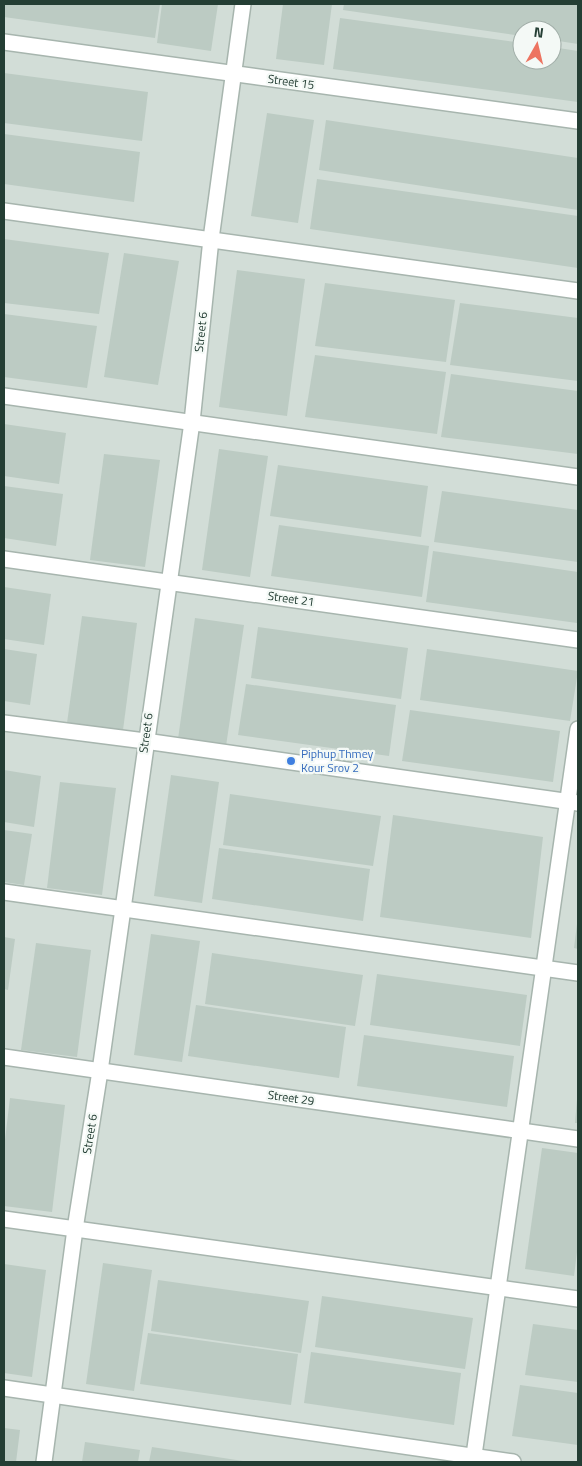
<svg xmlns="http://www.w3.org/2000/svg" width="582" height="1466" viewBox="0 0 582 1466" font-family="'Titillium Web',sans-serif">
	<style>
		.built { fill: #d2ddd7; fill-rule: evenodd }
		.building { fill: #bccbc3 }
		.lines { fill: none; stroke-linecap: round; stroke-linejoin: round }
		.minor-casing { stroke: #a7b5ae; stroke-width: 18 }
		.minor { stroke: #fff; stroke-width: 15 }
		.shop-dot { fill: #3f7fe0; stroke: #f4f9f6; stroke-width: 2 }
		.labels { text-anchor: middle; stroke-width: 4.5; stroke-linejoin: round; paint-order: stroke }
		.street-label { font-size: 12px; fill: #243e34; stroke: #f4f9f6 }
		.shop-label { font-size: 12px; fill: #366cbe; stroke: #f4f9f6; text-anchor: start }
	</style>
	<rect width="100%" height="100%" fill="#e4ede8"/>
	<path class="built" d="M4 4H578V1462H4ZM522 30H552V60H522Z"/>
	<g class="building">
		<path d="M4 4H160L155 38 4 17Z"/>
		<path d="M162 4H218L211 51 157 43Z"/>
		<path d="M283 4H332L324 65 276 59Z"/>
		<path d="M344 4H578V44L552 40V30H522V36L343 10Z"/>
		<path d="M340 18 522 43V60H552V47L578 51V102L333 69Z"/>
		<path d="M4 73 148 92 142 141 4 123Z"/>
		<path d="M267 113 314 120 298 223 251 216Z"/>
		<path d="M326 120 578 158V210L319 170Z"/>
		<path d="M4 134 140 152 134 202 4 184Z"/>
		<path d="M317 179 578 216V268L310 229Z"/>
		<path d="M4 239 109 253 99 314 4 303Z"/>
		<path d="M124 253 179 261 158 385 104 377Z"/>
		<path d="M237 270 305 279 287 416 219 407Z"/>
		<path d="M325 283 455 300 446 362 315 346Z"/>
		<path d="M460 303 578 318V381L450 365Z"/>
		<path d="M4 314 97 326 87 388 4 377Z"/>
		<path d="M315 355 446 372 437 434 305 417Z"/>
		<path d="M451 374 578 391V454L441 437Z"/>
		<path d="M4 424 66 433 59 484 4 476Z"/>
		<path d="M219 449 268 456 250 577 202 570Z"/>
		<path d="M104 454 160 460 145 567 90 560Z"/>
		<path d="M278 465 428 486 421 537 270 516Z"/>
		<path d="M4 486 63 494 56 546 4 538Z"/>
		<path d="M442 491 578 510V562L434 542Z"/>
		<path d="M279 525 429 546 422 597 271 576Z"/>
		<path d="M433 551 578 572V612L577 623 426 602Z"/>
		<path d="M4 587 51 594 44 645 4 639Z"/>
		<path d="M82 616 137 623 123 730 67 723Z"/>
		<path d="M195 618 244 625 226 746 178 739Z"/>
		<path d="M258 627 408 648 401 699 251 678Z"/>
		<path d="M4 649 37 654 30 705 4 701Z"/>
		<path d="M427 649 578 671 570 721 420 700Z"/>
		<path d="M246 684 396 705 389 756 238 735Z"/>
		<path d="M410 710 560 731 553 782 402 761Z"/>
		<path d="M4 770 41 776 34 827 4 822Z"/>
		<path d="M171 775 219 782 202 903 154 896Z"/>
		<path d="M60 782 116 788 102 895 47 888Z"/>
		<path d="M230 794 381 816 373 866 223 845Z"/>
		<path d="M393 815 543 837 531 938 380 917Z"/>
		<path d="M4 830 32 834 24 885 4 882Z"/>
		<path d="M219 848 370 869 363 921 212 899Z"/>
		<path d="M577 924H578V949L574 948Z"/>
		<path d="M151 934 200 941 182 1062 134 1055Z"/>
		<path d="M4 937 15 939 8 990 4 989Z"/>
		<path d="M36 943 91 950 77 1057 21 1050Z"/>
		<path d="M212 953 363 975 355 1026 205 1004Z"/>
		<path d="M377 974 527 995 520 1046 370 1025Z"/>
		<path d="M196 1005 346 1027 339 1078 188 1056Z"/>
		<path d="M364 1035 514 1056 507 1107 357 1086Z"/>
		<path d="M10 1098 65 1105 52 1212 4 1206V1148Z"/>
		<path d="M577 1099H578V1123H575Z"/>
		<path d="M542 1148 578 1153V1244L574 1276 525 1269Z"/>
		<path d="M103 1263 152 1270 134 1391 86 1384Z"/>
		<path d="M4 1264 46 1270 32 1377 4 1373Z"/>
		<path d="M158 1280 309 1301 301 1353 151 1331Z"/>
		<path d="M322 1296 473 1318 465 1369 315 1347Z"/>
		<path d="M533 1324 578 1330V1382L525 1375Z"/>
		<path d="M148 1333 298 1354 291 1405 140 1384Z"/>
		<path d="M311 1352 461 1373 454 1425 304 1403Z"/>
		<path d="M520 1385 578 1393V1445L512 1436Z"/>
		<path d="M4 1428 20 1430 16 1462H4Z"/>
		<path d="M85 1442 140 1450 138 1462H82Z"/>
		<path d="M152 1447 243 1461V1462H149Z"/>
	</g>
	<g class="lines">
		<defs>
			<g id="minor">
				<path d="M4 42 578 121"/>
				<path d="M4 211 578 291"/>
				<path d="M4 396 578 477"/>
				<path d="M4 559 578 640"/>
				<path d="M4 723 145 741 578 803"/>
				<path d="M4 892 578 973"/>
				<path d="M4 1057 578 1139"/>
				<path d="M4 1219 578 1299"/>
				<path d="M4 1388 513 1462"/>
				<path d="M44 1462 75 1229 100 1071 192 422 211 239 243 4"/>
				<path d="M473 1462 578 729"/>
			</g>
		</defs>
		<use href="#minor" class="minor-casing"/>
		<use href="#minor" class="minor"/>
	</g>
	<circle class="shop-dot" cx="291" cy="761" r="5"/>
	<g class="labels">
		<g class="street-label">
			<text transform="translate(291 82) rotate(8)" y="4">Street 15</text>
			<text transform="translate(201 332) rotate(-84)" y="4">Street 6</text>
			<text transform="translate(291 599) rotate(8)" y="4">Street 21</text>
			<text transform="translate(146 733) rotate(-82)" y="4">Street 6</text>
			<text transform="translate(291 1098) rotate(8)" y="4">Street 29</text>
			<text transform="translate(90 1134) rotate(-81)" y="4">Street 6</text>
		</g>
		<g class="shop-label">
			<text x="301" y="758">Piphup Thmey<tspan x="301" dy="14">Kour Srov 2</tspan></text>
		</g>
	</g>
	<rect width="582" height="1466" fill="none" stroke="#243e34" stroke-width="10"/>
	<g transform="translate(537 45) rotate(8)"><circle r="24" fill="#f4f9f6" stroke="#a1aea8"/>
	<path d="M0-4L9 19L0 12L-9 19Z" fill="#ed7461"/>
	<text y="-8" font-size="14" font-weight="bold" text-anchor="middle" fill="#243e34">N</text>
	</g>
</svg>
